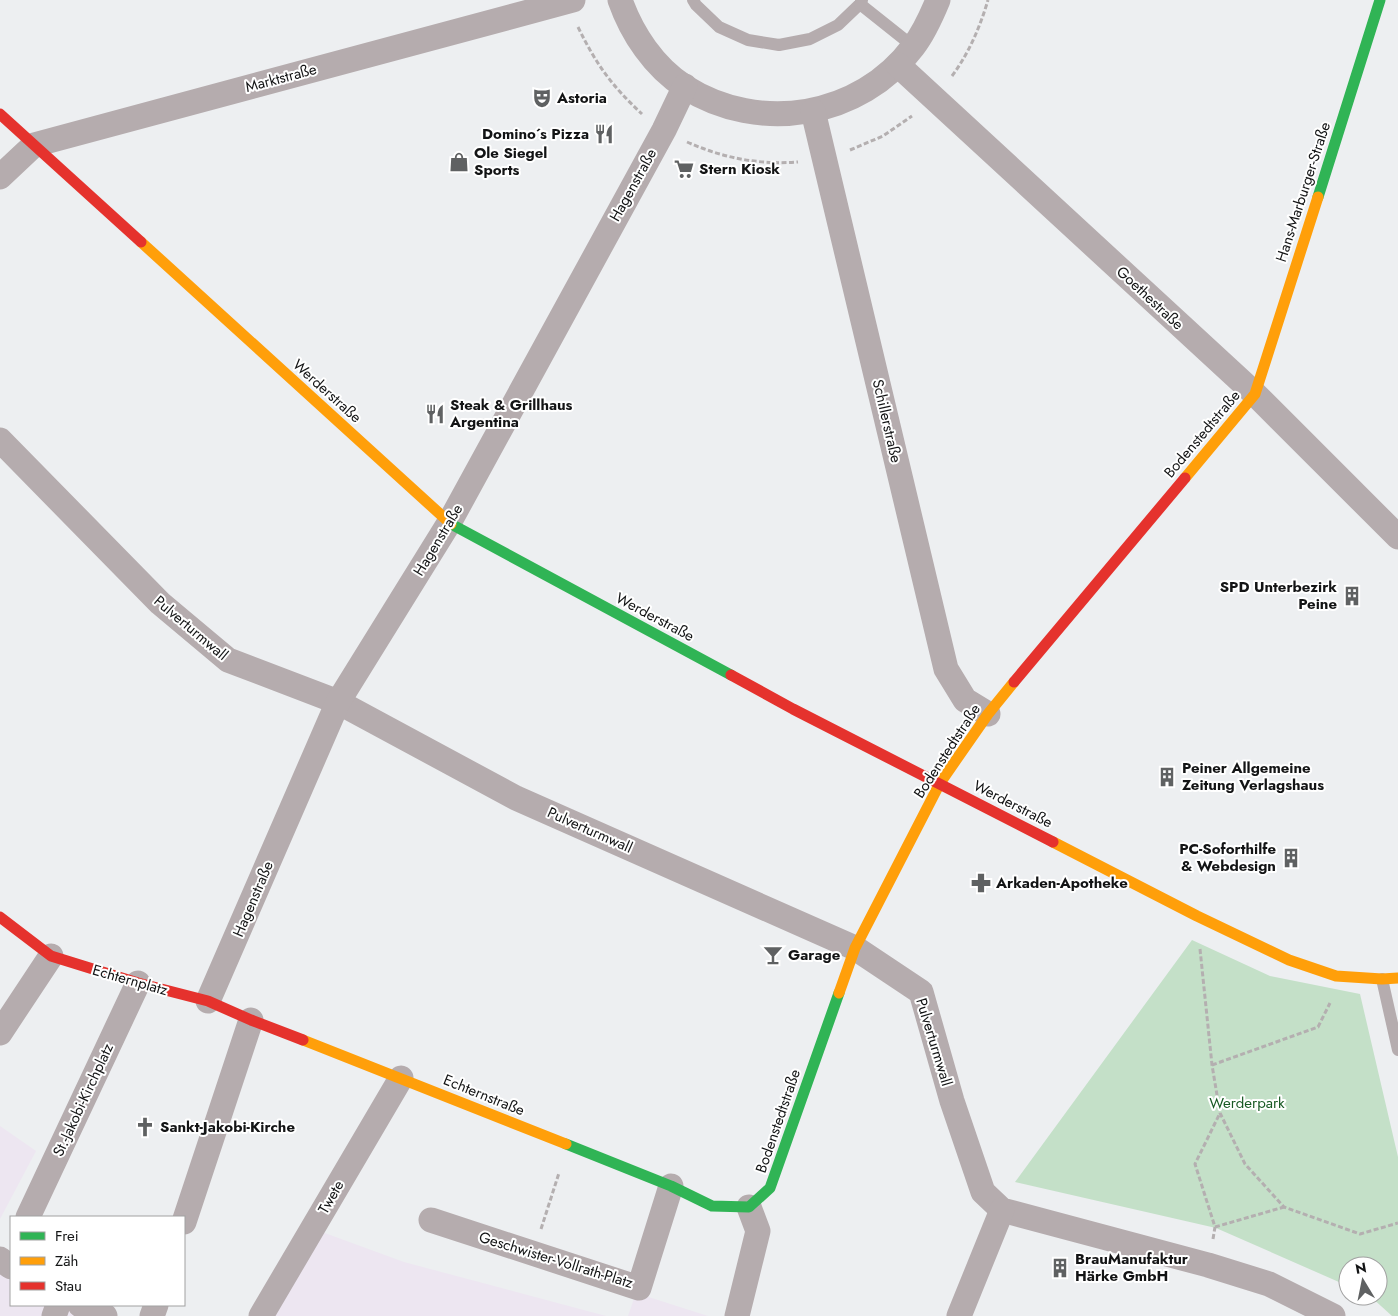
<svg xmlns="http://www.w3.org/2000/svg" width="1398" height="1316" viewBox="0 0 1398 1316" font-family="Jost,sans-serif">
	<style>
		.commercial { fill: #ede6f1 }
		.green { fill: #c4e0c8 }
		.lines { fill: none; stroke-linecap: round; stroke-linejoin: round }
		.path { stroke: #b4afb0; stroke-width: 3; stroke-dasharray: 5 2.5; stroke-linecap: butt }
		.lane { stroke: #b5acae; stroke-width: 12 }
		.street { stroke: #b5acae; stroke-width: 25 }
		.fast { stroke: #30b455; stroke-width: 11 }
		.slow { stroke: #ff9f0a; stroke-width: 11 }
		.jam { stroke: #e5322d; stroke-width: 11 }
		.labels { text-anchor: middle; stroke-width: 4; stroke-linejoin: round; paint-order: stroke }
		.street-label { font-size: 15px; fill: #131415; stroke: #fff }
		.poi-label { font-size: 15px; font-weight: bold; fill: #131415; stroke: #fff; text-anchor: start }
		.park-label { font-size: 15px; fill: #165822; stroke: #fff }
	</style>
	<rect width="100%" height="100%" fill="#edeff1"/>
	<g class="commercial">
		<path d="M0 1126 36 1151 0 1219Z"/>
		<path d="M322 1232 404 1262 606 1316H273Z"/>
		<path d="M0 1266 11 1273V1305H66L88 1316H0Z"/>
		<path d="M636 1293 708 1316H628Z"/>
	</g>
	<path class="green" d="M1192 940 1270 976 1360 994 1398 1157V1316H1392L1370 1296H1378V1266H1348V1286L1216 1228 1015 1182Z"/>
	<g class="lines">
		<g class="path">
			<path d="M578 27C596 64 611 85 642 114"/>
			<path d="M952 76C969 53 980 27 988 0"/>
			<path d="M687 142C723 158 759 165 798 162"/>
			<path d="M850 150 883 136 912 116"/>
			<path d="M1200 949 1212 1065 1220 1113 1245 1164 1284 1207 1360 1234 1398 1223"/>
			<path d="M1212 1065 1318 1027 1330 1003"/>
			<path d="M1215 1227 1284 1207"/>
			<path d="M541 1229 559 1173"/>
			<path d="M1213 1239 1215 1227 1195 1164 1220 1113"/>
		</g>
		<g class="lane">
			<path d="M693 0 696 5 719 27 748 40 779 45 810 39 838 25 860 4 862 0"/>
			<path d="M860 4 914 47"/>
			<path d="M1382 979 1398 1050"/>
		</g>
		<g class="street">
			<path d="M620 0C632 34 654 67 685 87 759 134 860 118 913 47 924 33 931 17 938 0"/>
			<path d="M898 65 1255 394 1398 537"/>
			<path d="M813 111 946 669 965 700 988 714"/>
			<path d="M0 177 34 145 573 0"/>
			<path d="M0 440 160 603 228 660 338 702 516 798 855 948 921 992 952 1101 983 1192 1002 1210 1208 1265 1269 1284 1333 1316"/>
			<path d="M208 1001 338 702 449 523 664 130 685 86"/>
			<path d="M0 1033 51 956"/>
			<path d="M28 1217 138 983"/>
			<path d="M431 1220 639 1288 671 1186"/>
			<path d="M184 1222 251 1020"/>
			<path d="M0 1259 11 1267"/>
			<path d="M80 1305 105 1316"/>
			<path d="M54 1316 58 1305"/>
			<path d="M152 1316 156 1305"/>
			<path d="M261 1316 401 1078"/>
			<path d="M737 1316 758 1231 749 1207"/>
			<path d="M959 1316 1002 1210"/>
		</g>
		<g class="fast">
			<path d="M1318 197 1380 0"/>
			<path d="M451 524 731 675"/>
			<path d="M566 1144 671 1186 712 1206 749 1207 770 1188 839 993"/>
		</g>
		<g class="slow">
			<path d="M141 242 451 524"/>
			<path d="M1185 478 1255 394 1318 197"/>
			<path d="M1053 842 1197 916 1289 960 1336 976 1382 979 1398 978"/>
			<path d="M839 993 855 948 940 783 988 714 1014 682"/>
			<path d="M303 1040 566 1144"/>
		</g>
		<g class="jam">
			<path d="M0 114 141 242"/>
			<path d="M731 675 793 709 1053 842"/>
			<path d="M1014 682 1185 478"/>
			<path d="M0 917 51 956 138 983 208 1001 251 1020 303 1040"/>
		</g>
	</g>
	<defs>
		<symbol id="theatre-bare" viewBox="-9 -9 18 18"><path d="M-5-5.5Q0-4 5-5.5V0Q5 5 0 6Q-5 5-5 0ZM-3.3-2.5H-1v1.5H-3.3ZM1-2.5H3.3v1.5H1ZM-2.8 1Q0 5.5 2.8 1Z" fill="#5f6162" stroke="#fff" stroke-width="2.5" paint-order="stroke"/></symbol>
		<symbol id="restaurant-bare" viewBox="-9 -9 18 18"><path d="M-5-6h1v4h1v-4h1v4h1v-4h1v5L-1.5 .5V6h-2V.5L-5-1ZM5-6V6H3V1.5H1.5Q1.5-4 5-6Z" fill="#5f6162" stroke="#fff" stroke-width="2.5" paint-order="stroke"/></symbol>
		<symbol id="shop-bare" viewBox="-9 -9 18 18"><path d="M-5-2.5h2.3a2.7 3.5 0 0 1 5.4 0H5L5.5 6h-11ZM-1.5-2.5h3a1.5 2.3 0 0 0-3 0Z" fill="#5f6162" stroke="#fff" stroke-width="2.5" paint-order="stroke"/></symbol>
		<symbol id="supermarket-bare" viewBox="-9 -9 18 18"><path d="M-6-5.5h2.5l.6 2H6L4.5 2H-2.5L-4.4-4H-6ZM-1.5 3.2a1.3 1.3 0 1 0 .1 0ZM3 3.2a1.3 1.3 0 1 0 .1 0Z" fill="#5f6162" stroke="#fff" stroke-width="2.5" paint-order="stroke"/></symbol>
		<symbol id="building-bare" viewBox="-9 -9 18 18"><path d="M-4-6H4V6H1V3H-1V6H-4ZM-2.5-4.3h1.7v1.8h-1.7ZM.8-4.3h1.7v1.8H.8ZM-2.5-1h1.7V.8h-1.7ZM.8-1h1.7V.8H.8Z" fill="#5f6162" stroke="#fff" stroke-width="2.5" paint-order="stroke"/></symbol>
		<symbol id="pharmacy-bare" viewBox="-9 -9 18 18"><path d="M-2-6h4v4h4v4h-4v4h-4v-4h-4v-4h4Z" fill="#5f6162" stroke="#fff" stroke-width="2.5" paint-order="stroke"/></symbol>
		<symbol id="bar-bare" viewBox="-9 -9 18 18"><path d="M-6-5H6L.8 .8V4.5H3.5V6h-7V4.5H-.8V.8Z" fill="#5f6162" stroke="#fff" stroke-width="2.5" paint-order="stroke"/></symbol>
		<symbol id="church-bare" viewBox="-9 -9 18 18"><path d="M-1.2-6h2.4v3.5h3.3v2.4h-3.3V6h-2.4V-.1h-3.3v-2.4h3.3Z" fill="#5f6162" stroke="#fff" stroke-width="2.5" paint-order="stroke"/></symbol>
	</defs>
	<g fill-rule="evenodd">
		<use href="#theatre-bare" x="528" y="84" width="28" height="28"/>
		<use href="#restaurant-bare" x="590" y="120" width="28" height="28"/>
		<use href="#shop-bare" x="445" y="148" width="28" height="28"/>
		<use href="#supermarket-bare" x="670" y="155" width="28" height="28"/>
		<use href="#restaurant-bare" x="421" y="400" width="28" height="28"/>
		<use href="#building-bare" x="1338" y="582" width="28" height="28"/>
		<use href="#building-bare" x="1153" y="763" width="28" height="28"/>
		<use href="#building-bare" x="1277" y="844" width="28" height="28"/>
		<use href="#pharmacy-bare" x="967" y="869" width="28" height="28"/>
		<use href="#bar-bare" x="759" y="941" width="28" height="28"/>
		<use href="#church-bare" x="131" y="1113" width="28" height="28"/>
		<use href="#building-bare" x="1046" y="1254" width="28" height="28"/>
	</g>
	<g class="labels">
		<g class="street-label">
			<text transform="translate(281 78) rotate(-15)" y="5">Marktstraße</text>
			<text transform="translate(633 185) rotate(-61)" y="5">Hagenstraße</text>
			<text transform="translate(1303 192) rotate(-72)" y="5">Hans-Marburger-Straße</text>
			<text transform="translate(1150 298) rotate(43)" y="5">Goethestraße</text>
			<text transform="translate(327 391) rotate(42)" y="5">Werderstraße</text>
			<text transform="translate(887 421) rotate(77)" y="5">Schillerstraße</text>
			<text transform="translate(1202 434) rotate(-50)" y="5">Bodenstedtstraße</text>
			<text transform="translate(438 540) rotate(-59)" y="5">Hagenstraße</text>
			<text transform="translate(655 617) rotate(28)" y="5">Werderstraße</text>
			<text transform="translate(191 628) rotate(40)" y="5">Pulverturmwall</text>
			<text transform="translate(947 751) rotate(-57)" y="5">Bodenstedtstraße</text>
			<text transform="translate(1013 804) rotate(27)" y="5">Werderstraße</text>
			<text transform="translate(590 830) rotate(24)" y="5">Pulverturmwall</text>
			<text transform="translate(253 899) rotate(-67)" y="5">Hagenstraße</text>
			<text transform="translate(130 980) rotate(16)" y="5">Echternplatz</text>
			<text transform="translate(934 1042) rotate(73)" y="5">Pulverturmwall</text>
			<text transform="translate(484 1095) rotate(22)" y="5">Echternstraße</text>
			<text transform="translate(83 1100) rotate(-65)" y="5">St.-Jakobi-Kirchplatz</text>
			<text transform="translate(778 1121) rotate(-71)" y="5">Bodenstedtstraße</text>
			<text transform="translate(331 1197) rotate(-60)" y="5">Twete</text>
			<text transform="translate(556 1260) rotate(17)" y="5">Geschwister-Vollrath-Platz</text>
		</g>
		<g class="poi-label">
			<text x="557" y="103">Astoria</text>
			<text x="589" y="139" text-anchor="end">Domino´s Pizza</text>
			<text x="474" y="158">Ole Siegel<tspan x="474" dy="17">Sports</tspan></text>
			<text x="699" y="174">Stern Kiosk</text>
			<text x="450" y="410">Steak &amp; Grillhaus<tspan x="450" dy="17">Argentina</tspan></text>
			<text x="1337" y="592" text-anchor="end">SPD Unterbezirk<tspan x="1337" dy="17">Peine</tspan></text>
			<text x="1182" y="773">Peiner Allgemeine<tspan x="1182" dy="17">Zeitung Verlagshaus</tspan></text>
			<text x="1276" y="854" text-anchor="end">PC-Soforthilfe<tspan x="1276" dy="17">&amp; Webdesign</tspan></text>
			<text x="996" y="888">Arkaden-Apotheke</text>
			<text x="788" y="960">Garage</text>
			<text x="160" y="1132">Sankt-Jakobi-Kirche</text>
			<text x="1075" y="1264">BrauManufaktur<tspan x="1075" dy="17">Härke GmbH</tspan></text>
		</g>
		<g class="park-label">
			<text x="1247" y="1108">Werderpark</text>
		</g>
	</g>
	<rect x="10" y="1216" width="175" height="90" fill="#ffffff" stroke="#a1a1a1"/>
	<rect x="20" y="1232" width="25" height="8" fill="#30b455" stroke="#a1a1a1"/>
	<text x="55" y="1241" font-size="15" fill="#131415">Frei</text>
	<rect x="20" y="1257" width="25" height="8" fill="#ff9f0a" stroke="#a1a1a1"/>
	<text x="55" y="1266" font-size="15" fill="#131415">Zäh</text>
	<rect x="20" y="1282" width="25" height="8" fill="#e5322d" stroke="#a1a1a1"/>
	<text x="55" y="1291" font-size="15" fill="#131415">Stau</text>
	<g transform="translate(1363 1281) rotate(350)"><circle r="24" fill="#ffffff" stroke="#a1a1a1"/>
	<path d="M0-4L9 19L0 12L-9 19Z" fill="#5f6162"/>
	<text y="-8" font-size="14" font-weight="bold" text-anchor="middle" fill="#131415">N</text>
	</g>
</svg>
